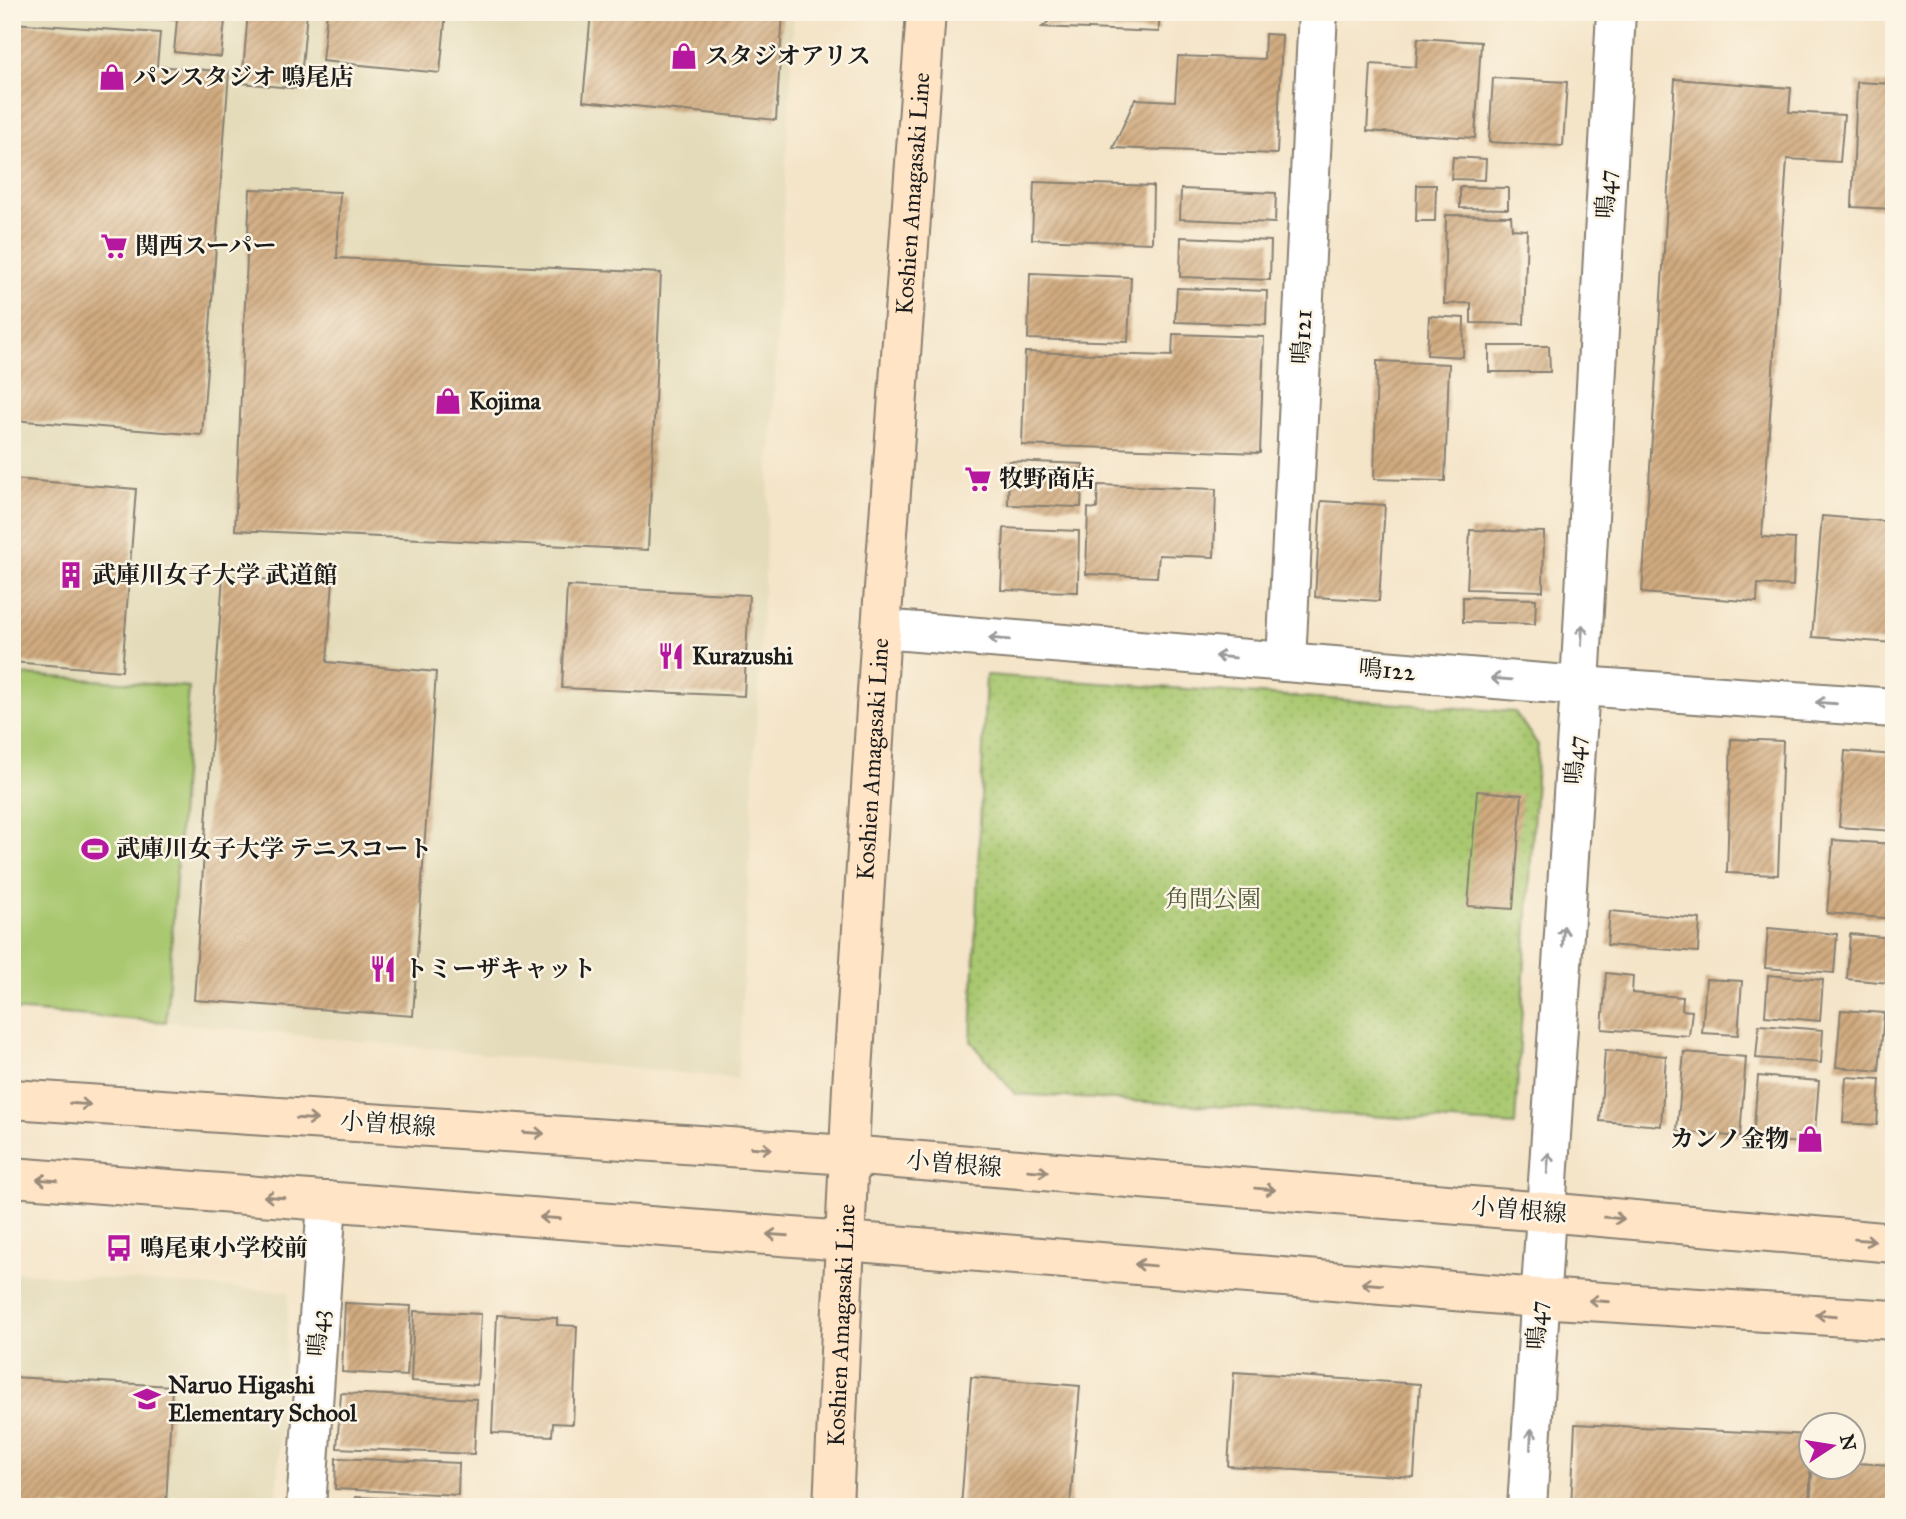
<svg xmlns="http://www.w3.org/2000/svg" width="1906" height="1519" viewBox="0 0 1906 1519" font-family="'IM FELL Great Primer','Noto Serif JP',serif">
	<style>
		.built { fill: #e4dbba }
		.park { fill: url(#park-dots); stroke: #627246; stroke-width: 2 }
		.pitch { fill: #a9c870; stroke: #627246; stroke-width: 2 }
		.building { fill: url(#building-hatch) }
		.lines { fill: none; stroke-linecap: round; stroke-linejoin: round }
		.street-casing { stroke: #888072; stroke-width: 42 }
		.secondary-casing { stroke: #888072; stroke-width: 42 }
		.street { stroke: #fff; stroke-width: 38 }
		.secondary { stroke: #ffe4c6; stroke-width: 38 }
		.oneway { stroke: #999 }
		.oneway2 { stroke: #998a7a }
		.labels { text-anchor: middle; stroke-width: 5; stroke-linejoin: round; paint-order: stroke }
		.poi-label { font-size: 24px; font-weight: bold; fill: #1c1c1c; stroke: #fcf5e5; text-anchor: start }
		.street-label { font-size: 24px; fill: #1c1c1c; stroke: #fcf5e5 }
		.park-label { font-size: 24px; fill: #4d5839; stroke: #fcf5e5 }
	</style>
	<defs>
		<pattern id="park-dots" width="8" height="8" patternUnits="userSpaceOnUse" patternTransform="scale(1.75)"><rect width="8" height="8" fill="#a9c870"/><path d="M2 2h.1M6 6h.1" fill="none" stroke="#91ab60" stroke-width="1.8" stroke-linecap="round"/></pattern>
		<pattern id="building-hatch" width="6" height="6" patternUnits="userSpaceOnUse" patternTransform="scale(1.75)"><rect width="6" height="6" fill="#d1ab80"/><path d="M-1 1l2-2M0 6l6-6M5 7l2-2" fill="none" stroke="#a98a68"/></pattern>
	</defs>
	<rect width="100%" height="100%" fill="#fcf5e5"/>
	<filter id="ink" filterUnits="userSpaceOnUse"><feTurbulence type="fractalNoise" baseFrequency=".0143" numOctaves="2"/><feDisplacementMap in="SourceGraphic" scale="14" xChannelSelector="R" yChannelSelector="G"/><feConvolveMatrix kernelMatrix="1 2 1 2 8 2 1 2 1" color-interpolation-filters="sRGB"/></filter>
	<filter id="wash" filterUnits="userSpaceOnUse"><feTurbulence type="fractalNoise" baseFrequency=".00686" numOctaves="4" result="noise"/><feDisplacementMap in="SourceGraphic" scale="28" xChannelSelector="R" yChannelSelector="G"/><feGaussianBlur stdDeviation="1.57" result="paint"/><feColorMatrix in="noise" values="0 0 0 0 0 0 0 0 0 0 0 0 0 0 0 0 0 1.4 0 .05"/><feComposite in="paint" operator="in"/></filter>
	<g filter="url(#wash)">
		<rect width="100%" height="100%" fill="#f4e4c8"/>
		<g class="built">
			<path d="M12 12H794L738 1079 166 1022 12 1010Z"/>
			<path d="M12 1272 289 1292 276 1507H12Z"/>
		</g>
		<path class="park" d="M986 675 1515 712 1538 745 1515 1125 1015 1094 971 1041Z"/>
		<path class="pitch" d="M12 674 189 687 166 1022 12 1010Z"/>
		<g id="blocks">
			<g class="building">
				<path d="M117 12H226L221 57 174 52 177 20 117 14Z"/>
				<path d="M248 12H307L300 89 242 83Z"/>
				<path d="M327 12H446L440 73 322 61Z"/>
				<path d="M591 12H783L776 120 583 101Z"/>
				<path d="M1060 12H1159V32L1042 27Z"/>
				<path d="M12 23 160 33 157 66 229 72 202 435 12 420Z"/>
				<path d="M1265 34 1282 35 1277 154 1113 148 1135 99 1175 101 1178 56 1264 59Z"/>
				<path d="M1418 38 1481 42 1475 138 1367 131 1371 64 1416 67Z"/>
				<path d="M1493 78 1567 82 1563 146 1489 142Z"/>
				<path d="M1675 79 1791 88 1789 112 1844 115 1840 162 1787 159 1762 537 1795 539 1793 586 1758 584 1757 602 1642 593Z"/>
				<path d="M1857 82 1894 84V209L1852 207Z"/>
				<path d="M1453 157 1486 159 1485 180 1451 179Z"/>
				<path d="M1034 182 1153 186 1152 243 1032 239Z"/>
				<path d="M1417 185H1436L1435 221H1416Z"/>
				<path d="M1460 187 1508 188V209L1460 208Z"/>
				<path d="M250 189 340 192 337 258 661 273 648 550 235 530Z"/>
				<path d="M1181 189 1276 193 1275 223 1180 219Z"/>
				<path d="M1446 215 1511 216 1512 229 1527 230 1524 324 1471 323V303L1444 304Z"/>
				<path d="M1181 237 1271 241 1270 280 1180 277Z"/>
				<path d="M1030 273 1131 277 1128 342 1028 339Z"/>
				<path d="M1177 288 1267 291 1266 325 1175 322Z"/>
				<path d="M1429 316 1464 318 1463 357 1427 355Z"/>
				<path d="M1173 334 1264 337 1260 453 1022 445 1025 352 1172 356Z"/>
				<path d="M1489 346H1549L1550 372H1489Z"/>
				<path d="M1377 361 1449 364 1445 481 1374 479Z"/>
				<path d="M1009 461 1083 464 1081 507 1008 505Z"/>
				<path d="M12 479 136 489 122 671 12 662Z"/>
				<path d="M1098 485 1216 489 1214 557 1159 555 1157 577 1086 574 1088 508 1097 509Z"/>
				<path d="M1321 501 1385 505 1379 601 1315 597Z"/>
				<path d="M1822 516 1894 522V643L1812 637Z"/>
				<path d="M1004 528 1079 531 1078 592 1001 590Z"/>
				<path d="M1470 530 1544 532 1543 591 1467 589Z"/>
				<path d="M223 575 280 581H333L327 662 436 672 413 1016 194 1000Z"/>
				<path d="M567 586 749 595 744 696 562 688Z"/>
				<path d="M1463 597 1536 599 1535 624 1463 622Z"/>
				<path d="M1731 739 1783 741 1778 875 1727 873Z"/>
				<path d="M1845 751 1894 755V831L1839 827Z"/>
				<path d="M1477 791 1522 795 1513 909 1468 906Z"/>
				<path d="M1833 840 1894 844V919L1827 913Z"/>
				<path d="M1610 911 1700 919 1698 952 1607 945Z"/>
				<path d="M1768 928 1837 934 1834 973 1765 968Z"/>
				<path d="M1850 934 1892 938 1889 983 1847 979Z"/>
				<path d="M1606 973 1633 976 1632 993 1683 997 1682 1010 1692 1011 1689 1036 1602 1029Z"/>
				<path d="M1768 975 1823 980 1820 1021 1765 1016Z"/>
				<path d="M1706 979 1742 981 1738 1035 1702 1033Z"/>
				<path d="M1841 1010 1884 1013 1879 1071 1836 1067Z"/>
				<path d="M1759 1025 1823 1030 1821 1063 1756 1058Z"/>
				<path d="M1605 1050 1666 1056 1661 1126 1600 1121Z"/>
				<path d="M1684 1052 1746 1057 1740 1137 1677 1131Z"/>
				<path d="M1758 1076 1819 1081 1814 1144 1753 1139Z"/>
				<path d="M1846 1077 1880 1079 1877 1125 1843 1123Z"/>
				<path d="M1892 1102H1894V1137L1889 1136Z"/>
				<path d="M345 1303 411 1306 407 1376 342 1372Z"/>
				<path d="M414 1311 481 1314 477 1385 411 1381Z"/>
				<path d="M497 1315 557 1318V1325L577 1326 573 1424 553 1423 552 1436 492 1433Z"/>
				<path d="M1234 1372 1420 1384 1414 1477 1228 1466Z"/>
				<path d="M12 1377 172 1386 166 1507H12Z"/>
				<path d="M971 1377 1080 1386 1070 1507H961Z"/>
				<path d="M341 1393 477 1399 474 1454 337 1448Z"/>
				<path d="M1575 1424 1812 1435 1809 1507H1571Z"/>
				<path d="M336 1458 459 1463 458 1495 335 1489Z"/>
				<path d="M1854 1463 1894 1465V1507H1810L1812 1466H1854Z"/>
				<path d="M355 1497 449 1501V1507H355Z"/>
			</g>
		</g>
	</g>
	<g filter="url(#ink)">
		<use href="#blocks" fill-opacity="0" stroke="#888072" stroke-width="2"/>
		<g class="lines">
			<defs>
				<g id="street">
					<path d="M881 629 1580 686 1894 708"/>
					<path d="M1286 662 1318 12"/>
					<path d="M306 1507 327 1201"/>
					<path d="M1527 1507 1580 686 1616 12"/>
				</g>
				<g id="secondary">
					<path d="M12 1099 848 1155 1545 1212 1894 1243"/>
					<path d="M12 1177 845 1241 1539 1298 1894 1320"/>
					<path id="s1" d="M833 1507 852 1087 881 629 926 12"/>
				</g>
			</defs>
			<use href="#street" class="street-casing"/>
			<use href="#secondary" class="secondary-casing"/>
			<use href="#street" class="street"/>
			<use href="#secondary" class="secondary"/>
		</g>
		<defs><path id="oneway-shaft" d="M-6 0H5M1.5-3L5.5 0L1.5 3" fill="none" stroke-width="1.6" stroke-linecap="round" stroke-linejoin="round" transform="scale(1.75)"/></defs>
		<g class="oneway">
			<use href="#oneway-shaft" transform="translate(1582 635) rotate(-87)"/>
			<use href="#oneway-shaft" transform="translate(999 639) rotate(-175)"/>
			<use href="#oneway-shaft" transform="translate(1225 657) rotate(-175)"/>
			<use href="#oneway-shaft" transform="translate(1501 679) rotate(-175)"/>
			<use href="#oneway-shaft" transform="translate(1826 703) rotate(-176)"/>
			<use href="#oneway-shaft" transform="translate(1563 936) rotate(-86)"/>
			<use href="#oneway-shaft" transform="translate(1548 1163) rotate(-86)"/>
			<use href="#oneway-shaft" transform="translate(1531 1439) rotate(-87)"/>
		</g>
		<g class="oneway2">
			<use href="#oneway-shaft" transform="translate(80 1104) rotate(4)"/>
			<use href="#oneway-shaft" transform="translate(307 1119) rotate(4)"/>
			<use href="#oneway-shaft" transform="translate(534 1133) rotate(4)"/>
			<use href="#oneway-shaft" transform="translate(761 1148) rotate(4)"/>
			<use href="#oneway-shaft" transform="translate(1038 1171) rotate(5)"/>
			<use href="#oneway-shaft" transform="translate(47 1180) rotate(-176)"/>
			<use href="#oneway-shaft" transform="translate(1265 1189) rotate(5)"/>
			<use href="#oneway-shaft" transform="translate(274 1197) rotate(-176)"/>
			<use href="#oneway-shaft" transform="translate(550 1218) rotate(-176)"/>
			<use href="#oneway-shaft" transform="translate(1614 1218) rotate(5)"/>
			<use href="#oneway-shaft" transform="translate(777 1235) rotate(-176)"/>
			<use href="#oneway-shaft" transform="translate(1865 1240) rotate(5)"/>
			<use href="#oneway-shaft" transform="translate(1145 1265) rotate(-175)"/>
			<use href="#oneway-shaft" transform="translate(1372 1284) rotate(-175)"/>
			<use href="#oneway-shaft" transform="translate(1599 1301) rotate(-176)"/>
			<use href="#oneway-shaft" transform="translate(1826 1315) rotate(-176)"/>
		</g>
	</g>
	<defs>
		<symbol id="shop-bare" viewBox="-9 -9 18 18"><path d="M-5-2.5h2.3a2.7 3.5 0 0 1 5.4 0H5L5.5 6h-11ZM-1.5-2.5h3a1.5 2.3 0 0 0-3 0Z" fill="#b5179e" stroke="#fcf5e5" stroke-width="2.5" paint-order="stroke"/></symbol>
		<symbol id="supermarket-bare" viewBox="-9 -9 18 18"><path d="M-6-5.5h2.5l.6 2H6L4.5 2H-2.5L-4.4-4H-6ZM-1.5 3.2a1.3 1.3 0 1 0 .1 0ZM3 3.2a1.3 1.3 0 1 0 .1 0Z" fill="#b5179e" stroke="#fcf5e5" stroke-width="2.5" paint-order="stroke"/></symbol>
		<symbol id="building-bare" viewBox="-9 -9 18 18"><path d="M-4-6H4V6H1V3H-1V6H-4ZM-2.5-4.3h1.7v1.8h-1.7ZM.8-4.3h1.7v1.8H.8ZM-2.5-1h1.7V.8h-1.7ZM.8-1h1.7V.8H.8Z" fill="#b5179e" stroke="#fcf5e5" stroke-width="2.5" paint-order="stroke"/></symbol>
		<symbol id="restaurant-bare" viewBox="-9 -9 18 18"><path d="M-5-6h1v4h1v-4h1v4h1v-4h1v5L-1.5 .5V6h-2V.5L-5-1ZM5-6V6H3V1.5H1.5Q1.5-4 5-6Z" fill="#b5179e" stroke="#fcf5e5" stroke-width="2.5" paint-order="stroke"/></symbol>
		<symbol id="stadium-bare" viewBox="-9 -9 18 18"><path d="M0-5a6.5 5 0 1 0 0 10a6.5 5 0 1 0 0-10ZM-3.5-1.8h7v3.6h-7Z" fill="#b5179e" stroke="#fcf5e5" stroke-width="2.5" paint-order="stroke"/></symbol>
		<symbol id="bus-bare" viewBox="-9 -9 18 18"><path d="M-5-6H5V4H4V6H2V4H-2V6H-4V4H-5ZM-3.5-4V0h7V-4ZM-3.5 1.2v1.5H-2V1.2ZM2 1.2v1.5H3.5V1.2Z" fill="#b5179e" stroke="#fcf5e5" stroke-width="2.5" paint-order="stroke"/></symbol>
		<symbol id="school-bare" viewBox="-9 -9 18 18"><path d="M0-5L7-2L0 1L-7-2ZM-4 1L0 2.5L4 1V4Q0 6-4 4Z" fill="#b5179e" stroke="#fcf5e5" stroke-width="2.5" paint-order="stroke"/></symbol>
	</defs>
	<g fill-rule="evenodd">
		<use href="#shop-bare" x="665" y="37" width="38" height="38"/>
		<use href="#shop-bare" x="93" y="58" width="38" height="38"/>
		<use href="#supermarket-bare" x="95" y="227" width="38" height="38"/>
		<use href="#shop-bare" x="429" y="382" width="38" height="38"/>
		<use href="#supermarket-bare" x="959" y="460" width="38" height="38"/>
		<use href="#building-bare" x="52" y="556" width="38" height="38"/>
		<use href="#restaurant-bare" x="652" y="637" width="38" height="38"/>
		<use href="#stadium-bare" x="76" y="830" width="38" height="38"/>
		<use href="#restaurant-bare" x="364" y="950" width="38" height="38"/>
		<use href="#shop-bare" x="1791" y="1120" width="38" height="38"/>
		<use href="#bus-bare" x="100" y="1229" width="38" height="38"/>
		<use href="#school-bare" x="128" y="1380" width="38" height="38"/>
	</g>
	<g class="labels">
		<g class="poi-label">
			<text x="705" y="64">スタジオアリス</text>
			<text x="133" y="85">パンスタジオ 鳴尾店</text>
			<text x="135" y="254">関西スーパー</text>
			<text x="469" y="409">Kojima</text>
			<text x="999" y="487">牧野商店</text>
			<text x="92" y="583">武庫川女子大学 武道館</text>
			<text x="692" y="664">Kurazushi</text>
			<text x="116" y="857">武庫川女子大学 テニスコート</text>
			<text x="404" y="977">トミーザキャット</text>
			<text x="1789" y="1147" text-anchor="end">カンノ金物</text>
			<text x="140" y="1256">鳴尾東小学校前</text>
			<text x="168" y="1393">Naruo Higashi<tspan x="168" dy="28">Elementary School</tspan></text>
		</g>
		<g class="street-label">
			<text dy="8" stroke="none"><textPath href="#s1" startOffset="1316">Koshien Amagasaki Line</textPath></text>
			<text transform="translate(1606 194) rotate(-87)" y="8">鳴47</text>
			<text transform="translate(1302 337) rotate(-87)" y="8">鳴121</text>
			<text transform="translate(1387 670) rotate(5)" y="8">鳴122</text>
			<text dy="8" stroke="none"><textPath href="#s1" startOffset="749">Koshien Amagasaki Line</textPath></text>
			<text transform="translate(1575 760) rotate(-86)" y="8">鳴47</text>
			<text transform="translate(388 1124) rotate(4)" y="8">小曽根線</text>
			<text transform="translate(954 1164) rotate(5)" y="8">小曽根線</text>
			<text transform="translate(1519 1210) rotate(5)" y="8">小曽根線</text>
			<text dy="8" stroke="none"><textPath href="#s1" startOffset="182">Koshien Amagasaki Line</textPath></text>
			<text transform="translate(1537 1325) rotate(-87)" y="8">鳴47</text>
			<text transform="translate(318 1333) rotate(-86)" y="8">鳴43</text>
		</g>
		<g class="park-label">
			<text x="1213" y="907">角間公園</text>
		</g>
	</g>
	<rect width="1906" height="1519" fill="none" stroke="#fcf5e5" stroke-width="42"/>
	<g transform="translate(1832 1446) rotate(78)"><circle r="33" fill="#fcf5e5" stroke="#a29e95" stroke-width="2"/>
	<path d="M0-5L12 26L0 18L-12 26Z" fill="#b5179e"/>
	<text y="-10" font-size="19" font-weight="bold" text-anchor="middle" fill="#1c1c1c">N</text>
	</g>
</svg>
